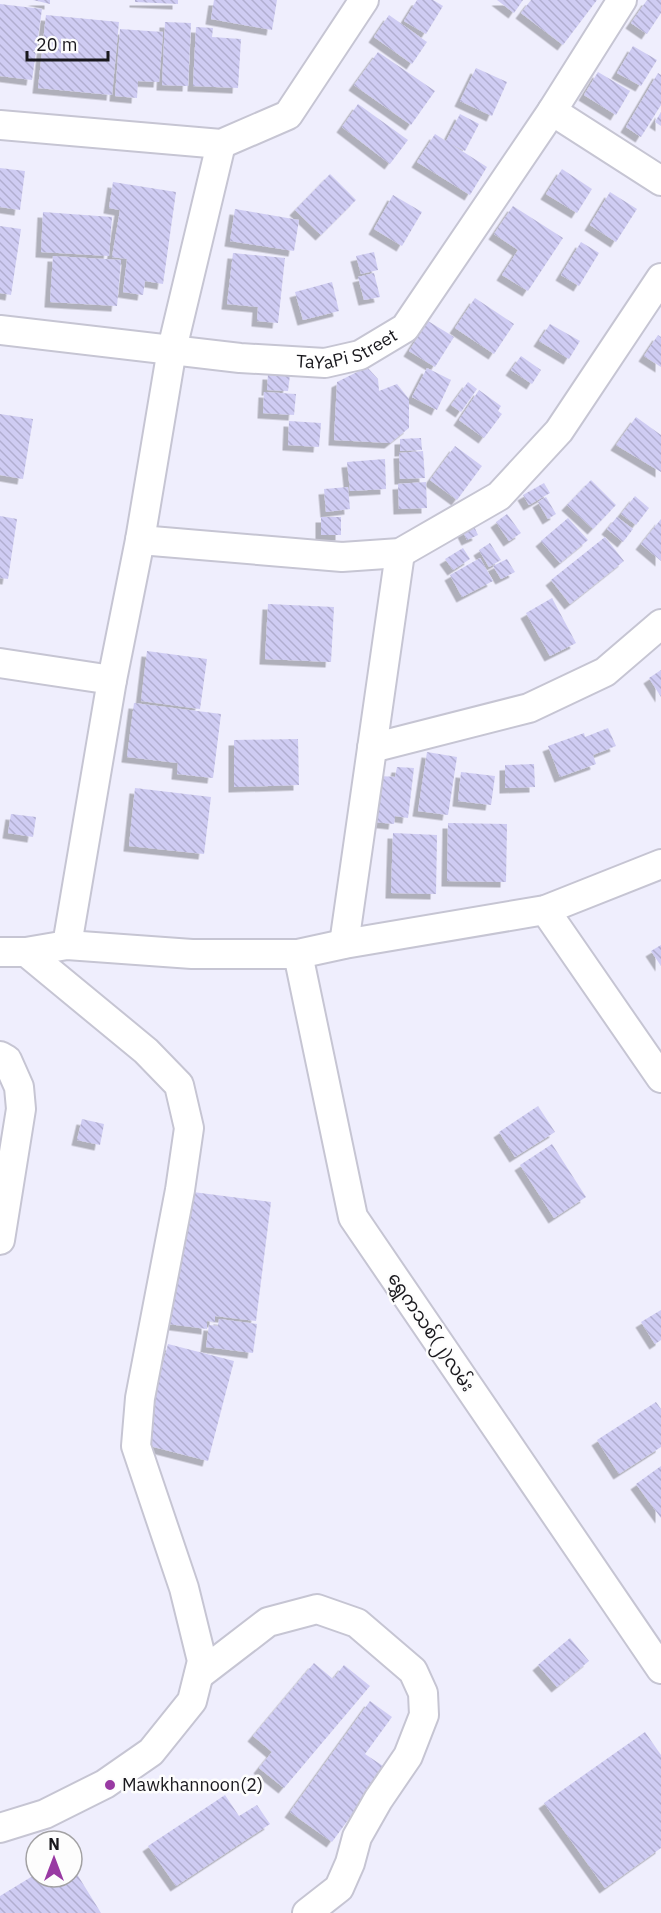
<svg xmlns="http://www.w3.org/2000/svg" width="661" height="1913" viewBox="0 0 661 1913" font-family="'IBM Plex Sans','Noto Sans Myanmar',sans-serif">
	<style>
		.building { fill: url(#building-back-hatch); filter: url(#shadow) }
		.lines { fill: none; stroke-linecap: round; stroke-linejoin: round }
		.minor-casing { stroke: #c6c5d3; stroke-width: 32 }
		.minor { stroke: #fff; stroke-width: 28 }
		.poi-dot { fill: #993aa3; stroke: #fdfdfd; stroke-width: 2 }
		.labels { text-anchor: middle; stroke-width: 5; stroke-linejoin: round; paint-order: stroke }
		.street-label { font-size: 18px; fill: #19181d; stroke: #fdfdfd }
		.poi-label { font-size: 18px; fill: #19181d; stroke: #fdfdfd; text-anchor: start }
	</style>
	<defs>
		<pattern id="building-back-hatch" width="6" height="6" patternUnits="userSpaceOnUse" patternTransform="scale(1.5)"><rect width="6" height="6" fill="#cfccf3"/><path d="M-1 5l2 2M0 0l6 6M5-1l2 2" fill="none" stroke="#b1aed0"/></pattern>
		<filter id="shadow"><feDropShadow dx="-5.5" dy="5.5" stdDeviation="0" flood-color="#0004"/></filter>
	</defs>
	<rect width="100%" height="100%" fill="#efeefd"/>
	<g class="building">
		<path d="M33 0H50V4Z"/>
		<path d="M135 0H178V4L135 2Z"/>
		<path d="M214 0H277L272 30 211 19Z"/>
		<path d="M417 0H433L443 6 426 34 404 21Z"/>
		<path d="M497 0H523L514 13Z"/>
		<path d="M531 0H597L563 45 521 13Z"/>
		<path d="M647 0H661V13L647 34 631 23Z"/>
		<path d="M0 4 42 9 32 80 0 76Z"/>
		<path d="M46 15 119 22 112 95 38 88Z"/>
		<path d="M389 15 427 42 412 64 374 37Z"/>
		<path d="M165 22 191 23 188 86 162 85Z"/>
		<path d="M196 27 213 28 212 37 241 39 238 88 193 86Z"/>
		<path d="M120 29 163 32 159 82 138 81 137 98 115 96Z"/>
		<path d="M633 46 657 60 641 86 617 73Z"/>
		<path d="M378 52 435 91 411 125 354 85Z"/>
		<path d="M476 68 507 82 492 116 460 101Z"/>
		<path d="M598 72 630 91 616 115 584 95Z"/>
		<path d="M658 73 661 75V105L641 137 626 127Z"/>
		<path d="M358 104 408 140 390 164 342 127Z"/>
		<path d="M661 112V126L655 122Z"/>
		<path d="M460 114 479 124 465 151 451 144 487 167 470 195 417 162 435 134 446 141Z"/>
		<path d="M0 168 25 171 20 210 0 207Z"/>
		<path d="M562 169 592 189 577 213 546 194Z"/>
		<path d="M330 174 356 200 321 235 295 210Z"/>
		<path d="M113 182 176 192 163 284 145 281 143 295 123 292 127 259 112 257 120 210 109 208Z"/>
		<path d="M610 192 637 209 616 242 590 225Z"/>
		<path d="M393 195 422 212 402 246 374 229Z"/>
		<path d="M513 206 563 238 528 291 502 275 518 250 494 234Z"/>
		<path d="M235 209 299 220 294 251 230 241Z"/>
		<path d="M43 212 112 217 109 256 41 252Z"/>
		<path d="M0 226 21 229 11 295 0 293Z"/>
		<path d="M581 242 599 253 579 286 561 275Z"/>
		<path d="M374 252 378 270 361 274 356 256Z"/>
		<path d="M233 253 285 258 278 323 257 321 258 307 227 304Z"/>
		<path d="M53 256 121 260 117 306 50 302Z"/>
		<path d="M374 273 380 297 364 300 358 277Z"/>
		<path d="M332 282 339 311 303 320 295 292Z"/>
		<path d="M475 298 514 324 494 354 455 328Z"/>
		<path d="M428 321 454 337 435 367 409 351Z"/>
		<path d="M550 324 580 341 569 359 539 341Z"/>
		<path d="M658 335 661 337V367L644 356Z"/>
		<path d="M521 356 541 370 532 384 511 370Z"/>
		<path d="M367 367 378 379 379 391 397 384 409 399V428L390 443 334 440 337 382Z"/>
		<path d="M427 368 451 380 437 410 412 397Z"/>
		<path d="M268 374 290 375 288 391 267 390Z"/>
		<path d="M468 382 477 389 461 412 451 405Z"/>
		<path d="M479 390 501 406 498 411 502 414 484 438 459 420Z"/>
		<path d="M264 392 296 394 294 415 263 413Z"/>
		<path d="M0 414 33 419 23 479 0 475Z"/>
		<path d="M636 417 661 435V472L616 445Z"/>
		<path d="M289 421 321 423 319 447 288 445Z"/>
		<path d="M421 438 422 450 400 451V439Z"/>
		<path d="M455 446 482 466 457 500 430 480Z"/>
		<path d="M423 451 425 478 400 479 399 453Z"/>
		<path d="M385 459 386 489 350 491 347 462Z"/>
		<path d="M591 480 616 505 593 529 567 505Z"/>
		<path d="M426 482 427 508 399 509 398 484Z"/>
		<path d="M544 483 550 493 529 505 523 495Z"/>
		<path d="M348 487 350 509 326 512 324 489Z"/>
		<path d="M635 496 649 508 636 525 621 514Z"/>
		<path d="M546 497 556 514 548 519 538 502Z"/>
		<path d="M507 514 521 533 509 541 496 522Z"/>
		<path d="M0 516 17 519 8 579 0 578Z"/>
		<rect x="321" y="517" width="20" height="18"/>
		<path d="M617 517 633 529 623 542 607 529Z"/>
		<path d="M568 518 588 540 560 563 541 541Z"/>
		<path d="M661 519V561L641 544Z"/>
		<path d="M472 522 478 535 467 540 461 528Z"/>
		<path d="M605 537 624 561 570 604 551 580Z"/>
		<path d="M490 543 501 560 489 567 479 550Z"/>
		<path d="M463 548 470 559 453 570 445 559Z"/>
		<path d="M480 558 493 581 462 597 450 575Z"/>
		<path d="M507 559 515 572 501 579 493 566Z"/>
		<path d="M552 598 576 643 550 656 526 613Z"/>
		<path d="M268 604 334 607 331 662 265 659Z"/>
		<path d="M147 651 207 659 200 709 141 701Z"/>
		<path d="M661 670V697L649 678Z"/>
		<path d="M134 703 221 714 213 778 177 774 178 763 127 757Z"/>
		<path d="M608 728 616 746 593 755 596 764 560 777 548 746 584 733 585 737Z"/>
		<path d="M298 739 299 785 234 787V740Z"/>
		<path d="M427 752 457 757 448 815 418 811Z"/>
		<path d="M534 764 535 787 505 788V765Z"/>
		<path d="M397 767 414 768 408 818 395 816 394 824 375 822 381 776 395 777Z"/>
		<path d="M461 772 495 776 491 805 458 801Z"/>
		<path d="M135 788 211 797 204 854 129 846Z"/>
		<path d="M11 814 36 817 33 837 8 833Z"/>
		<path d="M448 823 507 824 506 882 447 881Z"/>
		<path d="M393 833 437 835 436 894 391 893Z"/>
		<path d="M661 945V966L651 951Z"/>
		<path d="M538 1106 555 1132 515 1157 499 1132Z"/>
		<path d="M82 1119 104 1124 100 1145 77 1140Z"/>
		<path d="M552 1144 586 1197 554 1218 520 1165Z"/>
		<path d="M185 1191 271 1202 256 1321 215 1316V1322L207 1321V1329L168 1324Z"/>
		<path d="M661 1310V1340L655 1344 641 1322Z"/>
		<path d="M219 1319 257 1324 253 1353 206 1347 209 1325 218 1326Z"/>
		<path d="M168 1344 234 1361 208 1461 142 1444Z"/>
		<path d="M656 1402 661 1409V1447L619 1474 597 1440Z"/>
		<path d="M661 1466V1518L636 1484Z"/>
		<path d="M570 1638 589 1661 557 1687 538 1665Z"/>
		<path d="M314 1663 333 1679 344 1665 370 1686 284 1788 259 1768 272 1752 253 1736Z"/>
		<path d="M370 1701 392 1717 365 1754 386 1768 332 1842 290 1812Z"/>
		<path d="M645 1732 661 1755V1848L605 1888 544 1803Z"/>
		<path d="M225 1795 239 1816 257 1805 270 1824 176 1886 148 1846Z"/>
		<path d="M72 1866 101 1913H0V1896L36 1874V1877H72Z"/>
	</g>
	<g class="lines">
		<defs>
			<g id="minor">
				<path d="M552 111 661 181"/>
				<path d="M0 125 221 144 288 115 364 0"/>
				<path id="s1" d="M0 330 240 358 325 363 360 355 405 328 552 111 622 0"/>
				<path d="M140 540 342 557 400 553 499 496 559 431 661 278"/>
				<path d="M0 663 112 680"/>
				<path d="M372 748 529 708 605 672 661 624"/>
				<path d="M545 910 661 1078"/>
				<path d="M344 944 400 553"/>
				<path d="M67 945 112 680 140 540 172 349 221 144"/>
				<path d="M0 952H26L67 945 192 954H298L344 944 545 910 661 864"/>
				<path d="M298 954 353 1217 661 1669"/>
				<path d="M0 1056 7 1060 19 1087 21 1109 0 1240"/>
				<path d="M199 1675 268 1622 317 1609 357 1623 413 1671 423 1693 424 1715 408 1756 378 1800 357 1837 350 1863 339 1888 307 1913"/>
				<path d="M0 1828 45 1814 105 1784 151 1752 192 1701 202 1661 184 1588 136 1446 140 1398 180 1190 189 1128 179 1085 146 1051 26 952"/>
			</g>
		</defs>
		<use href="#minor" class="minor-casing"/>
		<use href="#minor" class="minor"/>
	</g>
	<circle class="poi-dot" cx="110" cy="1785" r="6"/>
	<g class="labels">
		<g class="street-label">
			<text dy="6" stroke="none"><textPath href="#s1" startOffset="351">TaYaPi Street</textPath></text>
			<text transform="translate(431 1332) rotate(56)" y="6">ရွှေကသစ်(၂)လမ်း</text>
		</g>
		<g class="poi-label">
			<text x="122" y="1791">Mawkhannoon(2)</text>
		</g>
	</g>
	<g transform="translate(54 1859)"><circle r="28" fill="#fdfdfd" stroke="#a2a1a3" stroke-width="1.5"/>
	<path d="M0-4.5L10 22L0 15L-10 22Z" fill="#993aa3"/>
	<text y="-9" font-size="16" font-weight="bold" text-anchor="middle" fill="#19181d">N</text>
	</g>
	<path d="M27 51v9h81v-9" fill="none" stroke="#19181d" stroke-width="3"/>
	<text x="36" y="51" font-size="18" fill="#19181d" stroke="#fdfdfd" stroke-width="4.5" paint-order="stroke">20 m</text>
</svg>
